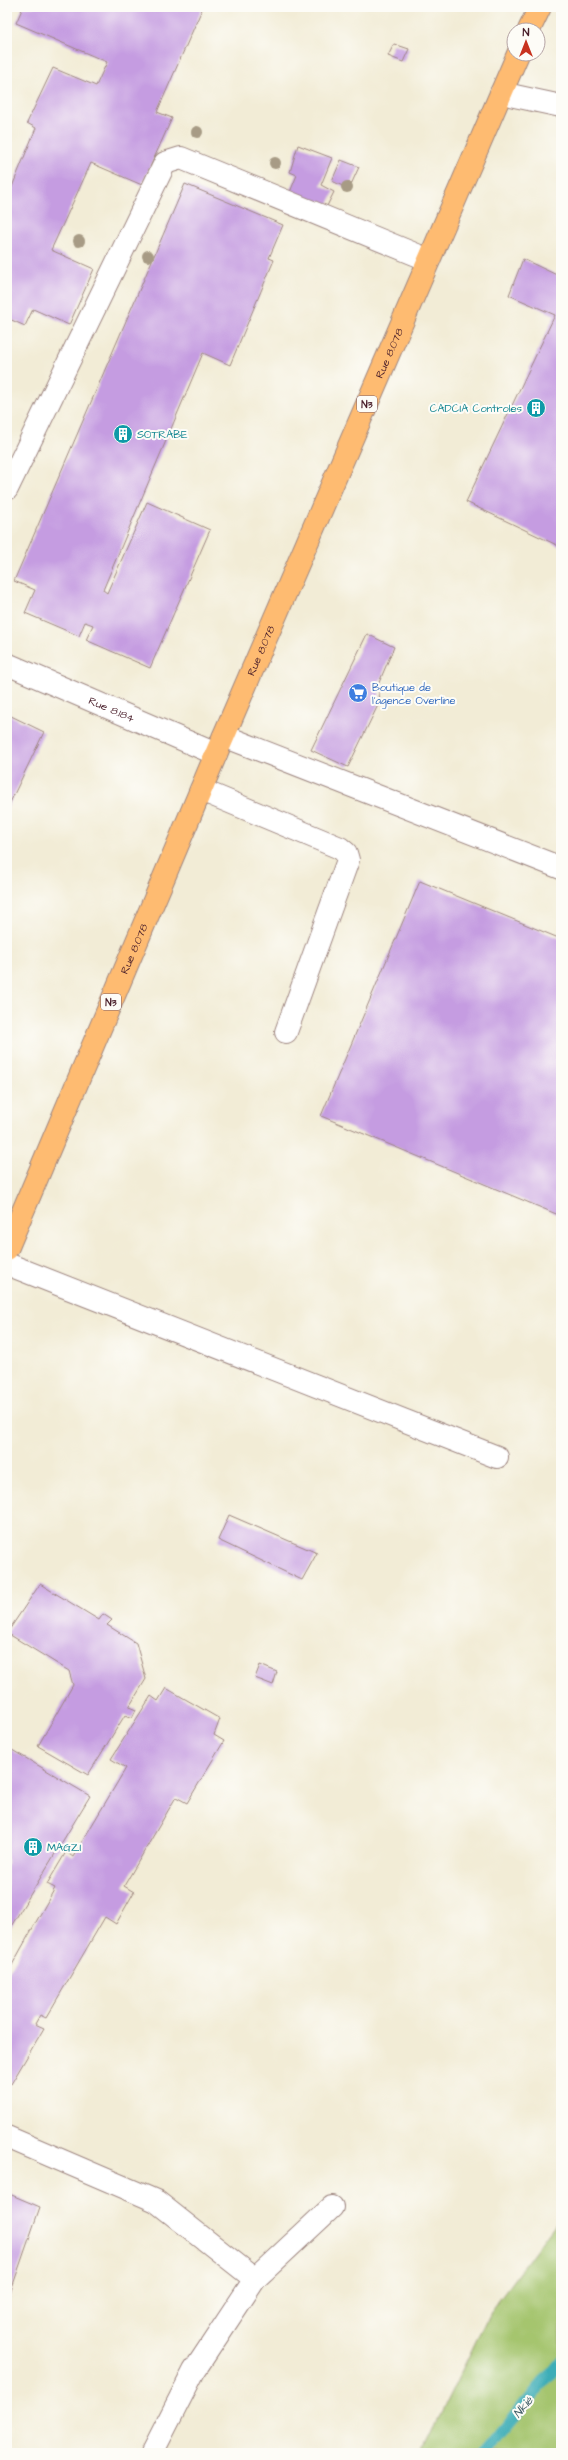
<svg xmlns="http://www.w3.org/2000/svg" width="568" height="2460" viewBox="0 0 568 2460" font-family="'Architects Daughter',sans-serif">
	<style>
		.green { fill: #a5c56e; stroke: #78724c }
		.lines { fill: none; stroke-linecap: round; stroke-linejoin: round }
		.stream { stroke: #3cadb7; stroke-width: 12 }
		.building { fill: #c59ce1 }
		.minor-casing { stroke: #9e8680; stroke-width: 24 }
		.highway-casing { stroke: #9e8680; stroke-width: 24 }
		.minor { stroke: #fff; stroke-width: 22 }
		.highway { stroke: #febb71; stroke-width: 22 }
		.tree { fill: #a79b85 }
		.labels { text-anchor: middle; stroke-width: 4; stroke-linejoin: round; paint-order: stroke }
		.shield { fill: #fdfcf7; stroke: #806168; stroke-width: 1 }
		.shield-label { font-size: 10px; font-weight: bold; fill: #4a1f2b }
		.street-label { font-size: 11px; fill: #4a1f2b; stroke: #fdfcf7 }
		.culture-label { font-size: 11px; fill: #0d838f; stroke: #fdfcf7; text-anchor: start }
		.shop-label { font-size: 11px; fill: #366cbe; stroke: #fdfcf7; text-anchor: start }
		.water-label { font-size: 12px; font-style: italic; fill: #445f6a; stroke: #fdfcf7 }
	</style>
	<rect width="100%" height="100%" fill="#fdfcf7"/>
	<filter id="ink" filterUnits="userSpaceOnUse"><feTurbulence type="fractalNoise" baseFrequency=".025" numOctaves="2"/><feDisplacementMap in="SourceGraphic" scale="8" xChannelSelector="R" yChannelSelector="G"/><feConvolveMatrix kernelMatrix="1 2 1 2 8 2 1 2 1" color-interpolation-filters="sRGB"/></filter>
	<filter id="wash" filterUnits="userSpaceOnUse"><feTurbulence type="fractalNoise" baseFrequency=".012" numOctaves="4" result="noise"/><feDisplacementMap in="SourceGraphic" scale="16" xChannelSelector="R" yChannelSelector="G"/><feGaussianBlur stdDeviation="0.9" result="paint"/><feColorMatrix in="noise" values="0 0 0 0 0 0 0 0 0 0 0 0 0 0 0 0 0 1.4 0 .05"/><feComposite in="paint" operator="in"/></filter>
	<g filter="url(#wash)">
		<rect width="100%" height="100%" fill="#f2ecd6"/>
		<path class="green" d="M561 2216V2453H422L491 2310Z"/>
		<g class="lines">
			<path class="stream" d="M485 2453 561 2361"/>
		</g>
		<g id="blocks">
			<g class="building">
				<path d="M23 7H203L157 112 172 118 142 185 91 163 51 250 94 269 69 325 33 309 25 326 7 318V199L36 128 27 123 53 68 96 86 107 62 16 23Z"/>
				<path d="M394 44 409 49 403 62 388 56Z"/>
				<path d="M298 145 332 158 321 185 334 192 324 212 288 197 297 175 290 172Z"/>
				<path d="M341 160 359 167 349 189 332 181Z"/>
				<path d="M185 184 283 225 269 258 274 260 230 365 203 353 103 590 107 593 147 502 210 530 150 668 86 640 93 625 85 622 79 636 25 613 35 590 14 581Z"/>
				<path d="M523 259 561 277V547L466 502 555 315 509 295Z"/>
				<path d="M367 634 394 647 378 685 380 701 348 767 311 750Z"/>
				<path d="M7 714 44 732 7 809Z"/>
				<path d="M420 881 561 939V1216L321 1116Z"/>
				<path d="M229 1515 317 1553 302 1580 218 1540Z"/>
				<path d="M40 1584 99 1620 103 1614 112 1620 107 1625 136 1643 146 1679 129 1707 136 1710 132 1718 125 1715 88 1775 38 1746 73 1685 69 1671 7 1633Z"/>
				<path d="M260 1665 277 1672 273 1685 255 1678Z"/>
				<path d="M166 1688 220 1719 214 1735 224 1741 187 1803 176 1797 124 1886 134 1892 116 1924 105 1917 46 2018 40 2015 35 2024 44 2028 11 2084 7 2082V1974L55 1888 47 1884 66 1852 73 1857 126 1768 111 1759 151 1696 158 1701Z"/>
				<path d="M7 1741 10 1743 7 1747 90 1796 7 1933Z"/>
				<path d="M7 2193 40 2207 7 2302Z"/>
			</g>
		</g>
	</g>
	<g filter="url(#ink)">
		<use href="#blocks" fill-opacity="0" stroke="#9e8680" stroke-width="1"/>
		<g class="lines">
			<defs>
				<g id="minor">
					<path d="M501 93 561 106"/>
					<path d="M7 489 165 163 181 158 429 260"/>
					<path id="s1" d="M7 664 216 754"/>
					<path d="M224 736 561 868"/>
					<path d="M201 790 340 848 346 853 348 860 286 1032"/>
					<path d="M7 1264 497 1457"/>
					<path d="M7 2137 156 2201 255 2279"/>
					<path d="M152 2453 194 2371 255 2279 332 2207"/>
				</g>
				<g id="highway">
					<path d="M529 30 540 7"/>
					<path id="s2" d="M7 1249 216 754 518 54"/>
				</g>
			</defs>
			<use href="#minor" class="minor-casing"/>
			<use href="#highway" class="highway-casing"/>
			<use href="#minor" class="minor"/>
			<use href="#highway" class="highway"/>
		</g>
		<g class="tree">
			<circle cx="197" cy="132" r="6"/>
			<circle cx="275" cy="163" r="6"/>
			<circle cx="347" cy="187" r="6"/>
			<circle cx="79" cy="241" r="6"/>
			<circle cx="148" cy="256" r="6"/>
		</g>
	</g>
	<defs>
		<symbol id="building-disc" viewBox="-11 -11 22 22"><circle r="9.5" fill="#0f9aa8" stroke="#fdfcf7"/><path d="M-4-6H4V6H1V3H-1V6H-4ZM-2.5-4.3h1.7v1.8h-1.7ZM.8-4.3h1.7v1.8H.8ZM-2.5-1h1.7V.8h-1.7ZM.8-1h1.7V.8H.8Z" fill="#fff"/></symbol>
		<symbol id="supermarket-disc" viewBox="-11 -11 22 22"><circle r="9.5" fill="#3f7fe0" stroke="#fdfcf7"/><path d="M-6-5.5h2.5l.6 2H6L4.5 2H-2.5L-4.4-4H-6ZM-1.5 3.2a1.3 1.3 0 1 0 .1 0ZM3 3.2a1.3 1.3 0 1 0 .1 0Z" fill="#fff"/></symbol>
	</defs>
	<g fill-rule="evenodd">
		<use href="#building-disc" x="525" y="397" width="22" height="22"/>
		<use href="#building-disc" x="112" y="423" width="22" height="22"/>
		<use href="#supermarket-disc" x="347" y="682" width="22" height="22"/>
		<use href="#building-disc" x="22" y="1836" width="22" height="22"/>
	</g>
	<g class="labels">
		<g class="shield">
			<rect x="357" y="396" width="20" height="16" rx="3"/>
			<rect x="101" y="994" width="20" height="16" rx="3"/>
		</g>
		<g class="shield-label">
			<text x="367" y="408">N3</text>
			<text x="111" y="1006">N3</text>
		</g>
		<g class="street-label">
			<text dy="4" stroke="none"><textPath href="#s2" startOffset="974">Rue 8.078</textPath></text>
			<text dy="4" stroke="none"><textPath href="#s2" startOffset="650">Rue 8.078</textPath></text>
			<text dy="4" stroke="none"><textPath href="#s1" startOffset="114">Rue 8.184</textPath></text>
			<text dy="4" stroke="none"><textPath href="#s2" startOffset="326">Rue 8.078</textPath></text>
		</g>
		<g class="culture-label">
			<text x="522" y="412" text-anchor="end">CADCIA Controles</text>
			<text x="137" y="438">SOTRABE</text>
			<text x="47" y="1851">MAGZI</text>
		</g>
		<g class="shop-label">
			<text x="372" y="691">Boutique de<tspan x="372" dy="13">l'agence Overline</tspan></text>
		</g>
		<g class="water-label">
			<text transform="translate(523 2407) rotate(-50)" y="4">Nkié</text>
		</g>
	</g>
	<rect width="568" height="2460" fill="none" stroke="#fdfcf7" stroke-width="24"/>
	<g transform="translate(526 42)"><circle r="19" fill="#fdfcf7" stroke="#b5a4a5"/>
	<path d="M0-3L7 15L0 10L-7 15Z" fill="#c8321e"/>
	<text y="-6" font-size="11" font-weight="bold" text-anchor="middle" fill="#4a1f2b">N</text>
	</g>
</svg>
